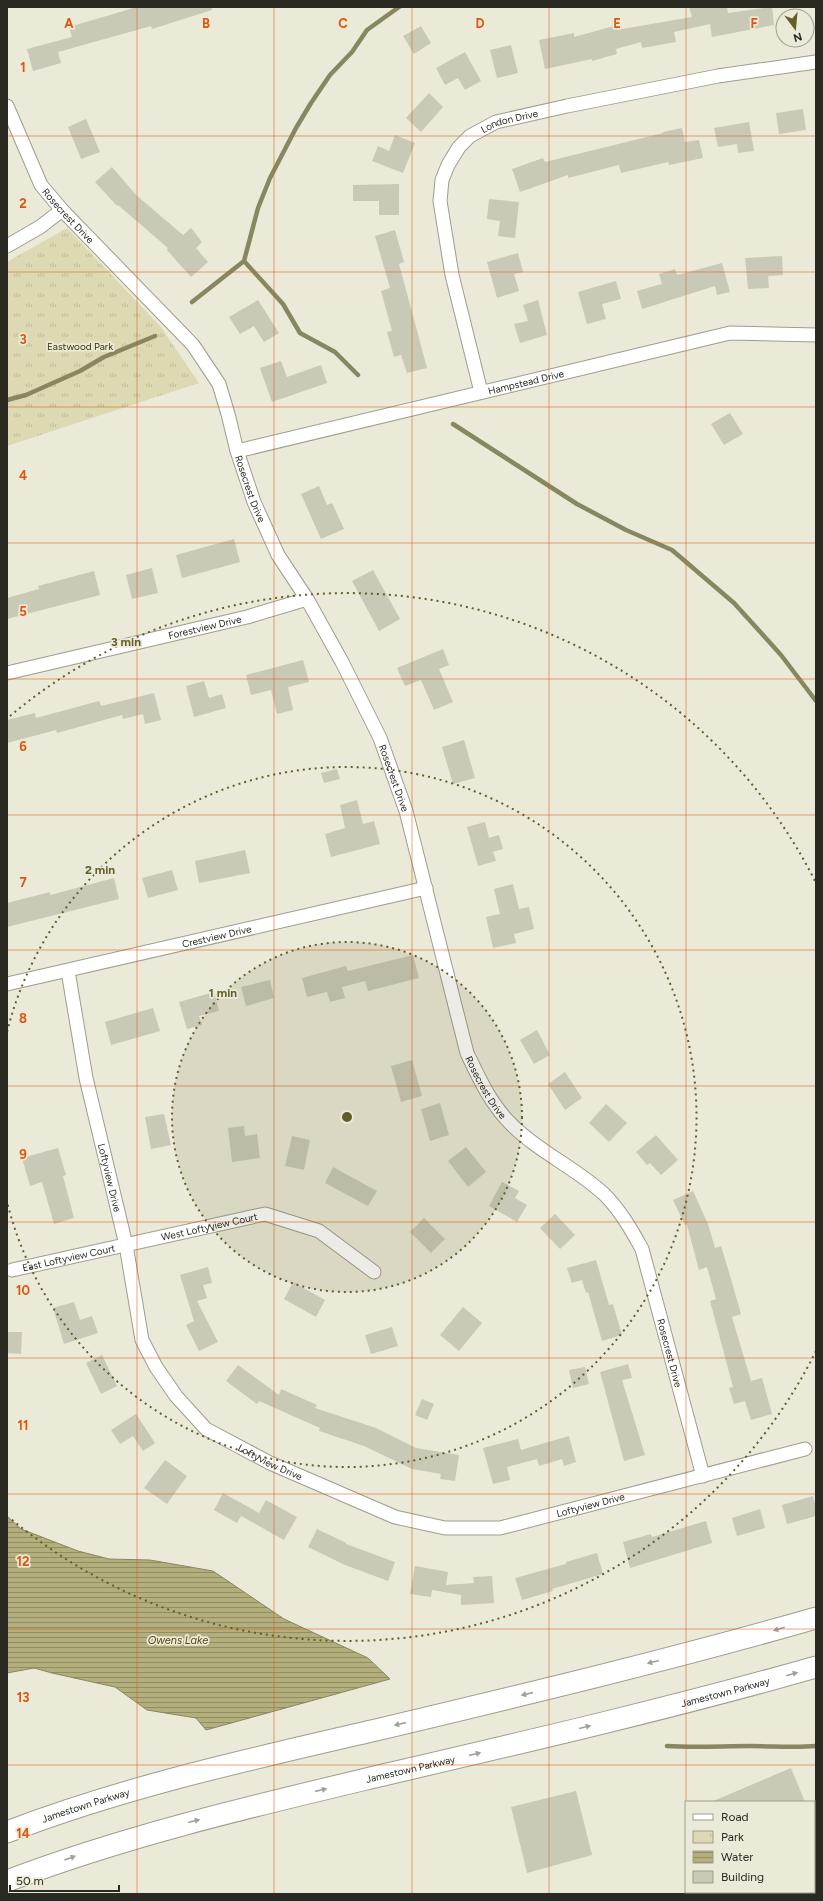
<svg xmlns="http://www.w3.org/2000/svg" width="823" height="1901" viewBox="0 0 823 1901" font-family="Figtree,sans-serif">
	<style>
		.park { fill: url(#park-tufts) }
		.water { fill: url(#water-rules); stroke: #898762 }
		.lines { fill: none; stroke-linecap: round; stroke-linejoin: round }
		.stream { stroke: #898762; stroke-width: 4.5 }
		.building { fill: #c9c9b8 }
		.street-casing { stroke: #9e9d8e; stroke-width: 15 }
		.primary-casing { stroke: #9e9d8e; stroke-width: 23 }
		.street { stroke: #fff; stroke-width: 13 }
		.primary { stroke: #fff; stroke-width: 21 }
		.oneway { fill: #9f9f9c }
		.grid { fill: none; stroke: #de570d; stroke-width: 1; stroke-opacity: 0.55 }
		.ring { fill: none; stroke: #625e2a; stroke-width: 2; stroke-dasharray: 2 4 }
		.labels { text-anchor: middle; stroke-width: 3.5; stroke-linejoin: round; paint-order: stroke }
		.street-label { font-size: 10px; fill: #292922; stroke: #ebead9 }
		.park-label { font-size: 10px; fill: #363309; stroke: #ebead9 }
		.water-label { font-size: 11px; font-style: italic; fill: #4f4a0d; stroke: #ebead9 }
		.grid-label { font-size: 13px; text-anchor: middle; font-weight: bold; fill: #de570d; stroke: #ebead9; stroke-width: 3.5; stroke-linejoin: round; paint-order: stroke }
		.centre { fill: #625e2a; stroke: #ebead9; stroke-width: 2 }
		.ring-label { font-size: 12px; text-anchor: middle; font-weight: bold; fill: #625e2a; stroke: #ebead9; stroke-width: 3.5; stroke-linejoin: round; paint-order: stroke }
	</style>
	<defs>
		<pattern id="park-tufts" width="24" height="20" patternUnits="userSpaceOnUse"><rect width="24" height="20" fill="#dddab3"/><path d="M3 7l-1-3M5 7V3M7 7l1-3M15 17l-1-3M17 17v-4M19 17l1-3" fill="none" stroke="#bebb9a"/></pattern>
		<pattern id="water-rules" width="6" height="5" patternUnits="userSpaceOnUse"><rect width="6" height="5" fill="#b2af7d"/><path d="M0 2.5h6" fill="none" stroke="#918e66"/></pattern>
	</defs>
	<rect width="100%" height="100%" fill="#ebead9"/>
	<path class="park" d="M67 228 161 327 199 383 7 446V262Z"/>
	<path class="water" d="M7 1516 21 1529 78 1551 109 1559 150 1560 213 1571 284 1619 368 1658 390 1679 206 1730 196 1718 147 1710 115 1687 52 1673 34 1668 7 1673Z"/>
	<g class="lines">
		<g class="stream">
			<path d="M244 261 283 304 300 333 335 352 358 375"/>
			<path d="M192 302 244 261 258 208 270 178 296 128 311 103 330 75 352 52 367 30 399 7"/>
			<path d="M7 400 26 395 80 371 104 357 155 336"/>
			<path d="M453 424 577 504 626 530 672 550 734 603 781 655 816 701"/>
			<path d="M667 1746C695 1748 722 1746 751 1746 773 1746 794 1748 816 1746"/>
		</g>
	</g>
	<g class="building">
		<path d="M137 7H212V10L152 29 151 26 58 52 61 63 33 71 27 49 72 37 69 27Z"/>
		<path d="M689 7H727L728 13 772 7 774 25 712 37 710 24 674 32 676 42 642 48 641 42 616 49 617 54 592 61V59L545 69 539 40 574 33V37L621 24 622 29 692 17Z"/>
		<path d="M421 26 431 43 414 54 403 36Z"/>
		<path d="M511 45 518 73 497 78 490 50Z"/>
		<path d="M465 52 481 81 465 90 458 78 445 85 436 68Z"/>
		<path d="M429 93 443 107 421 132 406 118Z"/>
		<path d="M803 109 806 130 779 134 776 113Z"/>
		<path d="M86 119 100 152 81 159 68 127Z"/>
		<path d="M749 122 754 151 738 153 737 144 718 147 714 128Z"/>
		<path d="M682 128 685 142 699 140 703 158 669 165 668 162 621 173 619 165 568 178V175L520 192 512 169 543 158 545 162 663 133V132Z"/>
		<path d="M395 135 415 143 403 173 372 161 378 146 389 151Z"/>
		<path d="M112 167 136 195 183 235 191 228 202 242 196 248 208 262 191 277 167 250 168 248 118 205 117 206 95 182Z"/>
		<path d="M399 184V215H379V201H353V185Z"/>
		<path d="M489 199 519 202 515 238 498 236 500 221 487 219Z"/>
		<path d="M395 230 404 262 399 264 427 368 407 373 401 355 394 357 387 332 392 331 381 291 390 288 375 236Z"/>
		<path d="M518 253 523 272 514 274 519 291 497 298 487 262Z"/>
		<path d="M782 256 783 275 768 276 769 288 748 289 745 258Z"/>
		<path d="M722 263 730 292 717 295 715 286 642 309 637 291 662 284 659 274 675 269 677 275Z"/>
		<path d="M616 281 621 299 602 304 606 319 587 324 578 292Z"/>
		<path d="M258 300 279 333 264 342 254 326 240 334 229 317Z"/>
		<path d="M538 300 547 335 520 343 514 324 528 321 523 305Z"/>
		<path d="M281 361 287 377 321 365 327 383 272 402 260 368Z"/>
		<path d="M730 413 743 434 724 445 711 424Z"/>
		<path d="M319 486 327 505 332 503 344 529 321 539 301 494Z"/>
		<path d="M234 539 240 562 182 578 176 555Z"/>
		<path d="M152 568 158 593 132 599 126 575Z"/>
		<path d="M373 570 400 619 379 631 352 581Z"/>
		<path d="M94 571 100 595 7 619V598L39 589 38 586Z"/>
		<path d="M443 649 449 665 439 669 453 702 434 710 421 680 405 686 397 668Z"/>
		<path d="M303 660 309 682 288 687 293 710 277 714 271 690 251 695 246 675Z"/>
		<path d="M204 681 209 698 222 694 226 708 194 717 186 686Z"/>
		<path d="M154 693 161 720 145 724 143 714 123 719 122 715 57 733 56 730 7 743V720L35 713 36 718 99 701 101 706Z"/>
		<path d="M464 740 475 778 453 784 442 747Z"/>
		<path d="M337 769 340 779 324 783 321 773Z"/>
		<path d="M357 800 363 824 374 821 380 844 331 857 325 834 345 828 340 805Z"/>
		<path d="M485 822 489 838 499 835 503 849 493 852 496 861 478 866 467 827Z"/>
		<path d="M245 850 250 873 199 883 195 861Z"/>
		<path d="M172 870 178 890 148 898 142 878Z"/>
		<path d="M114 878 119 899 7 927V903L50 892V895Z"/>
		<path d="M513 884 519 909 529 907 534 929 514 934 516 943 493 948 486 917 500 914 494 889Z"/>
		<path d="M413 955 419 978 368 991 365 981 342 987 345 998 330 1002 327 992 307 997 302 978 346 966 348 971Z"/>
		<path d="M270 980 274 998 246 1006 241 987Z"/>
		<path d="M214 992 219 1011 199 1016 202 1025 187 1029 179 1002Z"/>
		<path d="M153 1008 160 1031 111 1045 105 1022Z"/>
		<path d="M537 1030 550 1055 534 1064 520 1040Z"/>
		<path d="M412 1060 422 1096 401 1102 391 1066Z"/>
		<path d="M565 1072 582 1098 565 1110 548 1084Z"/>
		<path d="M440 1103 449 1135 430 1141 421 1109Z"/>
		<path d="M606 1104 627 1123 609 1142 589 1123Z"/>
		<path d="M164 1114 171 1145 151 1149 145 1117Z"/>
		<path d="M244 1126 245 1136 257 1134 260 1158 232 1162 228 1128Z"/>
		<path d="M656 1135 678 1160 661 1175 650 1163 647 1165 636 1152Z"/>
		<path d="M292 1136 310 1140 304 1170 285 1166Z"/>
		<path d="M466 1147 486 1172 468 1187 448 1161Z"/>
		<path d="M58 1148 66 1175 63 1176 74 1218 54 1224 42 1182 30 1186 22 1158Z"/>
		<path d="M333 1167 377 1191 368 1206 325 1183Z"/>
		<path d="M502 1182 519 1191 515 1198 527 1205 517 1222 489 1206Z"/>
		<path d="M693 1191 708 1224 715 1248 721 1246 731 1279 741 1314 732 1317 751 1381 762 1378 772 1414 751 1420 745 1401 734 1404 729 1388 733 1387 710 1301 716 1299 707 1267 699 1270 687 1225H685L673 1200Z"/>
		<path d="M555 1214 575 1235 560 1249 540 1228Z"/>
		<path d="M424 1218 445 1239 431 1253 410 1232Z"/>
		<path d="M596 1260 609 1305 613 1304 622 1335 602 1341 588 1292 586 1293 582 1280 572 1283 567 1268Z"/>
		<path d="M208 1267 212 1283 203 1285 207 1298 197 1301 218 1342 199 1351 186 1325 194 1321 180 1275Z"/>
		<path d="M293 1282 325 1300 316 1317 284 1299Z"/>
		<path d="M74 1302 80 1320 92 1316 98 1333 64 1344 53 1308Z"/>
		<path d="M463 1307 482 1323 459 1351 440 1335Z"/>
		<path d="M392 1327 398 1346 371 1354 365 1335Z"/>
		<path d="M7 1332H22L21 1354 7 1353Z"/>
		<path d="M102 1355 117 1386 101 1394 86 1363Z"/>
		<path d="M628 1364 632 1378 622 1380 645 1455 624 1461 600 1372Z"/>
		<path d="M238 1365 279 1395 281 1389 317 1405 315 1408 376 1428 416 1448 459 1455 455 1481 440 1479 441 1474 412 1469 364 1446 319 1431 320 1428 259 1401 257 1404 226 1381Z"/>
		<path d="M585 1367 589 1384 573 1388 569 1370Z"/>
		<path d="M422 1399 434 1404 427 1420 415 1415Z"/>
		<path d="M136 1414 155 1443 143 1451 133 1436 120 1444 111 1430Z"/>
		<path d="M569 1436 576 1462 564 1466 562 1459 539 1466 537 1459 507 1467 510 1480 493 1484 483 1448 518 1439 521 1450Z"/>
		<path d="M165 1460 187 1476 167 1504 144 1488Z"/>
		<path d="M223 1493 259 1513 266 1500 297 1517 284 1540 241 1516 237 1523 214 1510Z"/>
		<path d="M813 1496 816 1507V1516L787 1524 782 1505Z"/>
		<path d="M760 1509 765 1528 737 1536 732 1518Z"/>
		<path d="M706 1521 712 1543 630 1568 623 1542 651 1534 652 1537Z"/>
		<path d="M317 1529 346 1543V1544L395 1562 388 1581 345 1565 308 1547Z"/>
		<path d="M597 1553 603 1574 552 1589 553 1591 522 1600 515 1578 566 1564V1562Z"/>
		<path d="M415 1566 448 1572 446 1585 474 1583 473 1577 492 1576 494 1603 461 1605V1595L432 1590 431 1597 410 1594Z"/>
		<path d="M791 1768 805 1802H711Z"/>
		<path d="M576 1791 592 1855 527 1873 511 1807Z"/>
	</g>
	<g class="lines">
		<defs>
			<g id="street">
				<path id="s1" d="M7 106 41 185 62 210 193 345 219 384 228 414 237 451 254 502 278 555 307 599 342 662 380 738 406 811 467 1053C479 1078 491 1105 512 1125 539 1152 576 1168 604 1194 620 1210 631 1229 642 1249L703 1476"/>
				<path d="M7 246 40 227 62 210"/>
				<path id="s2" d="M481 392 452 275 440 201 442 180 448 165 459 147 470 136 496 122 567 106 718 76 816 62"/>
				<path id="s3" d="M237 451 730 333 816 335"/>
				<path id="s4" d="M7 673 247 617 307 599"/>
				<path id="s5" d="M68 971 86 1078 126 1245 142 1340 156 1367 176 1396 206 1429 270 1463 395 1517 445 1528H500L805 1449"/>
				<path id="s6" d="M7 984 426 888"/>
				<path id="s7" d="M12 1270 265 1214 319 1231 374 1272"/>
			</g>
			<g id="primary">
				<path id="s8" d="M7 1832C127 1786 251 1759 376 1730 523 1695 670 1660 816 1618"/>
				<path id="s9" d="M7 1881C128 1835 253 1806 379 1776 525 1742 672 1708 816 1667"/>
			</g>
		</defs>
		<use href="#street" class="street-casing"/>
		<use href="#primary" class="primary-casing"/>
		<use href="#street" class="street"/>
		<use href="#primary" class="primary"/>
	</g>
	<defs><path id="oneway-solid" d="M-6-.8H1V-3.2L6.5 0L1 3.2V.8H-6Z"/></defs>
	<g class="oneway">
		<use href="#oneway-solid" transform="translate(779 1629) rotate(164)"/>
		<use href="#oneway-solid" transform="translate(653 1662) rotate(166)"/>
		<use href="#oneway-solid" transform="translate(792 1674) rotate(-16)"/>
		<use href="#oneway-solid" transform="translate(527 1694) rotate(167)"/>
		<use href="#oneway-solid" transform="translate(400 1724) rotate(167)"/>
		<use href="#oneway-solid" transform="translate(585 1727) rotate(-14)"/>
		<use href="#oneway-solid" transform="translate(475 1754) rotate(-13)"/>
		<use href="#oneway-solid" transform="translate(321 1790) rotate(-13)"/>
		<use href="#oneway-solid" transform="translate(194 1821) rotate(-14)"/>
		<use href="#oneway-solid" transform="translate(70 1858) rotate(-20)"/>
	</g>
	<path class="grid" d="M137 7V1894M274 7V1894M412 7V1894M549 7V1894M686 7V1894M7 136H816M7 272H816M7 407H816M7 543H816M7 679H816M7 815H816M7 950H816M7 1086H816M7 1222H816M7 1358H816M7 1494H816M7 1629H816M7 1765H816"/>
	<circle cx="347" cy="1117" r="175" fill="#625e2a" fill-opacity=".12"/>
	<g class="ring">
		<circle cx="347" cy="1117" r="175"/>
		<path d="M7 1032A350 350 0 1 1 7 1202"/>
		<path d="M816 1351A524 524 0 0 1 10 1518M10 716A524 524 0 0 1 816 883"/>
	</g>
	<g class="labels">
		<g class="street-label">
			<text dy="4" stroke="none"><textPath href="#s2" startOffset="312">London Drive</textPath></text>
			<text dy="4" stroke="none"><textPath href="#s1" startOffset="127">Rosecrest Drive</textPath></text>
			<text dy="4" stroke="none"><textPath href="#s3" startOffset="297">Hampstead Drive</textPath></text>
			<text dy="4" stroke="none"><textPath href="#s1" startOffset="463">Rosecrest Drive</textPath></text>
			<text dy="4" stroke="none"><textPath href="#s4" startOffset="203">Forestview Drive</textPath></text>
			<text dy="4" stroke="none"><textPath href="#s1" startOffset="787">Rosecrest Drive</textPath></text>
			<text dy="4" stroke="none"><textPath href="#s6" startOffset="215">Crestview Drive</textPath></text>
			<text dy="4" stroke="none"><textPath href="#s1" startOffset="1111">Rosecrest Drive</textPath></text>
			<text dy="4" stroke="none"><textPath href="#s5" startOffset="211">Loftyview Drive</textPath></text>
			<text dy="4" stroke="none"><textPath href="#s7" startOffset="202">West Loftyview Court</textPath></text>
			<text dy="4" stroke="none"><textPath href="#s7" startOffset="58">East Loftyview Court</textPath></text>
			<text dy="4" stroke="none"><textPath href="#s1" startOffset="1447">Rosecrest Drive</textPath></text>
			<text dy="4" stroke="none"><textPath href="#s5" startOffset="559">Loftyview Drive</textPath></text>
			<text dy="4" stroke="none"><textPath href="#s5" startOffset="895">Loftyview Drive</textPath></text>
			<text dy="4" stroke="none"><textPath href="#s9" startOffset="743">Jamestown Parkway</textPath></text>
			<text dy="4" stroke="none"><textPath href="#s9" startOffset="419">Jamestown Parkway</textPath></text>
			<text dy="4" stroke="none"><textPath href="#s8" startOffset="83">Jamestown Parkway</textPath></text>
		</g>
		<g class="park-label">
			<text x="80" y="350">Eastwood Park</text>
		</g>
		<g class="water-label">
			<text x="178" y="1644">Owens Lake</text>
		</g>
	</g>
	<g class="grid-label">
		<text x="69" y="28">A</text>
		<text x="206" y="28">B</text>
		<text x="343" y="28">C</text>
		<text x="480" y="28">D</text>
		<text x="617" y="28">E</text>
		<text x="754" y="28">F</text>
		<text x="23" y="72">1</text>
		<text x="23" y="208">2</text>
		<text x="23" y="344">3</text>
		<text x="23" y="480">4</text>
		<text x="23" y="616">5</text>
		<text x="23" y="751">6</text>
		<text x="23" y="887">7</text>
		<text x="23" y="1023">8</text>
		<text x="23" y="1159">9</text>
		<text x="23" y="1295">10</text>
		<text x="23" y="1430">11</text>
		<text x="23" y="1566">12</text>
		<text x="23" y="1702">13</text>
		<text x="23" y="1838">14</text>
	</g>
	<circle cx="347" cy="1117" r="6" class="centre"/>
	<g class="ring-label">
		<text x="126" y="646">3 min</text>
		<text x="100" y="874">2 min</text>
		<text x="223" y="997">1 min</text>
	</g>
	<rect width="823" height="1901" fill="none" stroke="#292922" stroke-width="16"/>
	<rect x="685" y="1801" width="130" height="92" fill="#ebead9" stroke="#9d9d90"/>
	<rect x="693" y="1814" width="20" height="6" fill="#ffffff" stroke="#9d9d90"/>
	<text x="721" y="1821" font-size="12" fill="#292922">Road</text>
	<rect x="693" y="1831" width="20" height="12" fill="url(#park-tufts)" stroke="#9d9d90"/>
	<text x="721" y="1841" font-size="12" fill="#292922">Park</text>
	<rect x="693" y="1851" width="20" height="12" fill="url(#water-rules)" stroke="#9d9d90"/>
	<text x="721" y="1861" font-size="12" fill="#292922">Water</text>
	<rect x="693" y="1871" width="20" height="12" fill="#c9c9b8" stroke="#9d9d90"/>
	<text x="721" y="1881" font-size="12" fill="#292922">Building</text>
	<g transform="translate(795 28) rotate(164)"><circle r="19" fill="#ebead9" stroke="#9d9d90"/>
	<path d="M0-3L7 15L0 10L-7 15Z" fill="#625e2a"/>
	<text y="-6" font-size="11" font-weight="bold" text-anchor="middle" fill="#292922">N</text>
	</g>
	<path d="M10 1885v6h109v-6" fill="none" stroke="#292922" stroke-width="2"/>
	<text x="16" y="1885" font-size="12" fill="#292922" stroke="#ebead9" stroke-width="3" paint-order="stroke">50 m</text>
</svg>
